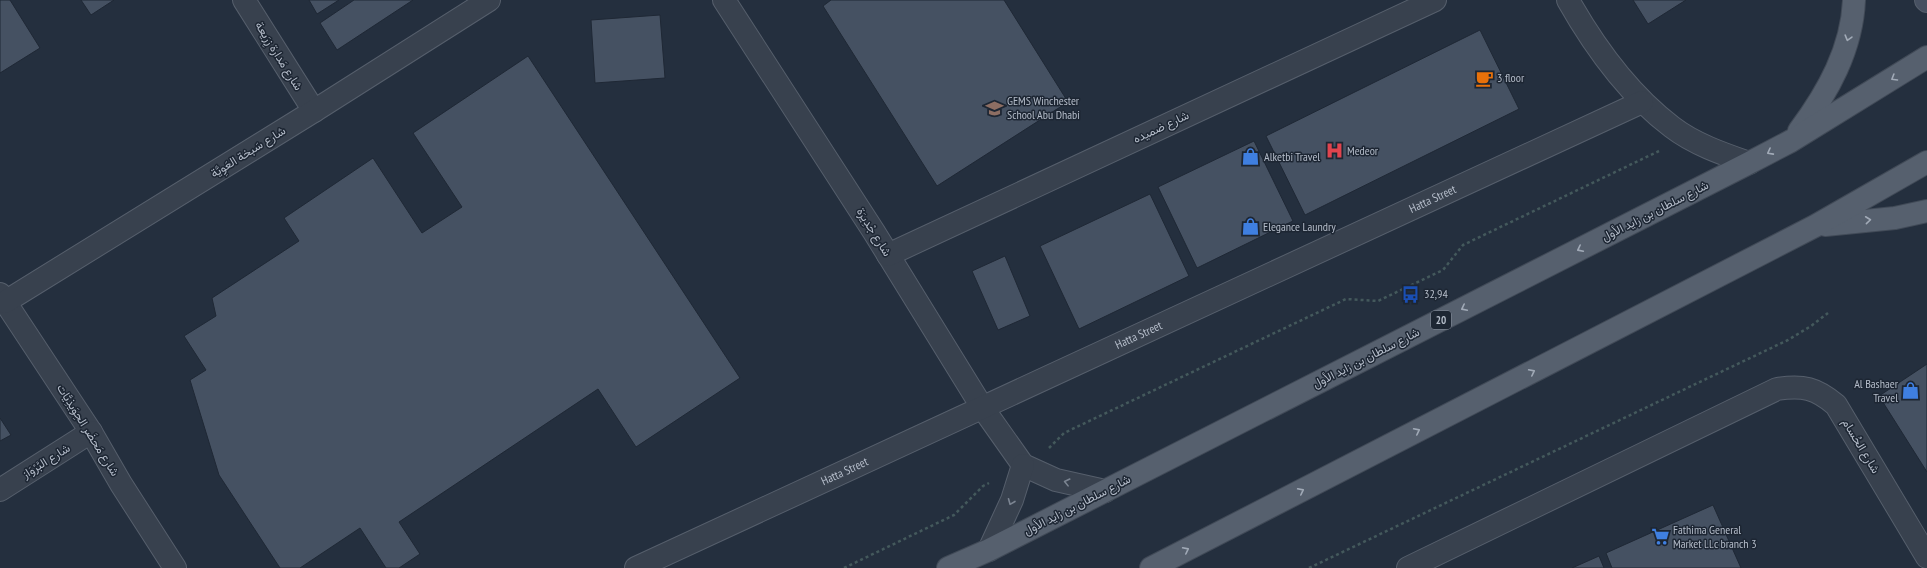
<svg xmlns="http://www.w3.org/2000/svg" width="1927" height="568" viewBox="0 0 1927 568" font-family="'PT Sans Narrow',Vazirmatn,sans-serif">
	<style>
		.building { fill: #455162; stroke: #1f2835 }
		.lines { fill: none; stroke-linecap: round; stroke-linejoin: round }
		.street-casing { stroke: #565f6c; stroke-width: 24 }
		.secondary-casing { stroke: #565f6c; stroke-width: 24 }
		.primary-casing { stroke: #414a57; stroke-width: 24 }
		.path { stroke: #44595c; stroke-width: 2.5; stroke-dasharray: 3 3; stroke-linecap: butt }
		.street { stroke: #38414e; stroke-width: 22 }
		.secondary { stroke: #465061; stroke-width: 22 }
		.primary { stroke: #56606e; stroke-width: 22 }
		.oneway { stroke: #a1aab7 }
		.oneway2 { stroke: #7c8592 }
		.labels { text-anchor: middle; stroke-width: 3; stroke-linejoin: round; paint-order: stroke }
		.shield { fill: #1d2633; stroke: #878f9c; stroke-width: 1 }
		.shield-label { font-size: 11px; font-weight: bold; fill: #b4bcc9 }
		.street-label { font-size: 12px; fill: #b4bcc9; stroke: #1d2633 }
		.poi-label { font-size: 12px; fill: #b4bcc9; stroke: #1d2633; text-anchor: start }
	</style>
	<rect width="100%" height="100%" fill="#242f3e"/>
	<g class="building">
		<path d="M0 0H10L40 48 0 73Z"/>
		<path d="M81 0H114L91 15Z"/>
		<path d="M309 0H339L317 14Z"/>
		<path d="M354 0H413L337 50 320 23Z"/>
		<path d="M831 0H1004L1068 102 937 186 823 6Z"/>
		<path d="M1633 0H1686L1648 24Z"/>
		<path d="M660 15 665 78 595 83 591 20Z"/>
		<path d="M1480 30 1519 109 1305 215 1266 136Z"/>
		<path d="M528 56 740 378 636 447 598 389 399 522 420 554 399 568H386L360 528 300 568H280L219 475 190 380 206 370 184 336 216 316 212 298 299 241 284 218 373 158 422 233 462 207 413 133Z"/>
		<path d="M1254 141 1293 221 1197 268 1158 187Z"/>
		<path d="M1150 194 1189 276 1079 329 1040 246Z"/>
		<path d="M1005 256 1030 316 998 330 972 271Z"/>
		<path d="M1927 364V472L1879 396Z"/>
		<path d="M0 418 11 435 0 441Z"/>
		<path d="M1713 505 1741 568H1612L1606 553Z"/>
		<path d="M1599 556 1604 568H1572Z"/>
	</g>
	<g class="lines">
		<defs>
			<g id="street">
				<path d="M244 0 314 111"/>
				<path d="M724 0 874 232 982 407 1023 465 1056 480 1105 491"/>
				<path d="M1568 0C1594 46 1630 95 1672 127 1694 144 1723 154 1749 163"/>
				<path d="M888 255 1435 0"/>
				<path d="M0 294 91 432 121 484 175 568"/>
				<path d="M5 302 314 111 489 0"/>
				<path d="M0 490 91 432"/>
				<path d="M989 550 1012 500 1023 465"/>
				<path id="s1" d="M636 568 1642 102"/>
				<path d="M1408 568 1777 389C1803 385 1816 388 1836 405L1927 557"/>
			</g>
			<path id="secondary" d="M1926 0 1927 1"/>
			<g id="primary">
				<path d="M1799 131C1828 92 1852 49 1854 0"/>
				<path d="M1825 225 1895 218 1927 211"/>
				<path d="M948 568 989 550 1749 163 1791 141 1927 57"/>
				<path d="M1151 568 1815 226 1927 162"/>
			</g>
		</defs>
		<use href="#street" class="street-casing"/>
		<use href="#secondary" class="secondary-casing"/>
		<use href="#primary" class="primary-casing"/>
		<g class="path">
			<path d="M1049 448 1064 433 1346 299 1378 301 1443 270 1463 245 1659 151"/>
			<path d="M844 568 954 515 983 486 989 483"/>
			<path d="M1309 568 1788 340 1811 326 1828 313"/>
		</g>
		<use href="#street" class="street"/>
		<use href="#secondary" class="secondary"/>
		<use href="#primary" class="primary"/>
	</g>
	<defs><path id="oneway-chevron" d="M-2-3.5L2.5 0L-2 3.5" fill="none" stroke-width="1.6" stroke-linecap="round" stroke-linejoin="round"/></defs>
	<g class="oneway">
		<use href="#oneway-chevron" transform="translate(1848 38) rotate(106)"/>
		<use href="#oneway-chevron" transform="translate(1894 78) rotate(149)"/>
		<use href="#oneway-chevron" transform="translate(1770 152) rotate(152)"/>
		<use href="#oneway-chevron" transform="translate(1868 220) rotate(-6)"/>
		<use href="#oneway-chevron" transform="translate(1580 249) rotate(153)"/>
		<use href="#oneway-chevron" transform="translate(1464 308) rotate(153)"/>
		<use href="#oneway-chevron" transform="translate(1532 372) rotate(-27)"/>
		<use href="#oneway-chevron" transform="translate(1417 431) rotate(-27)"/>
		<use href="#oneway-chevron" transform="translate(1301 491) rotate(-27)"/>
		<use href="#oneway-chevron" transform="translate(1186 550) rotate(-27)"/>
	</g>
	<g class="oneway2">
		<use href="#oneway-chevron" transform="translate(1067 482) rotate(-166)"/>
		<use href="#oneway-chevron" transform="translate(1011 502) rotate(112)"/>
	</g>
	<defs>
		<symbol id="cafe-bare" viewBox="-9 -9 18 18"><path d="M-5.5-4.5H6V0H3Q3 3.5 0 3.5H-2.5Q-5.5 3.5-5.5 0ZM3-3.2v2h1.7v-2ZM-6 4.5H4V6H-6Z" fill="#e8710a" stroke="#1d2633" stroke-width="2.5" paint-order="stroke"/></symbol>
		<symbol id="school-bare" viewBox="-9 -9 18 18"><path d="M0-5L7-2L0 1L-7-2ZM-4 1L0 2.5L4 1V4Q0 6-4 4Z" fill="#8d6e63" stroke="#1d2633" stroke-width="2.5" paint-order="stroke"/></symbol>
		<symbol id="hospital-bare" viewBox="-9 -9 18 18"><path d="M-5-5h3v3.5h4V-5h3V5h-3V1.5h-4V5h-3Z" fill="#e0444e" stroke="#1d2633" stroke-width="2.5" paint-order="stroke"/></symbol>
		<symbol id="shop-bare" viewBox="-9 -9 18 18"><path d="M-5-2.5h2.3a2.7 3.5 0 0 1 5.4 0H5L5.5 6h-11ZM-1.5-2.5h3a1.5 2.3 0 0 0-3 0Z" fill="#3f7fe0" stroke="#1d2633" stroke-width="2.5" paint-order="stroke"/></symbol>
		<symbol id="bus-bare" viewBox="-9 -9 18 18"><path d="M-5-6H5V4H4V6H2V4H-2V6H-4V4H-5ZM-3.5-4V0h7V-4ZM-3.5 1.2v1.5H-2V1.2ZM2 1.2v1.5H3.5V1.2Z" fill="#1a4fb4" stroke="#1d2633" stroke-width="2.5" paint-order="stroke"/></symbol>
		<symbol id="supermarket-bare" viewBox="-9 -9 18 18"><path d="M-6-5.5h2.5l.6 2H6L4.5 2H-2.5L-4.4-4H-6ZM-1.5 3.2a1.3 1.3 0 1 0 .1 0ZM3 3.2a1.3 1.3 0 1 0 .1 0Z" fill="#3f7fe0" stroke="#1d2633" stroke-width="2.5" paint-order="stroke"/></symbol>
	</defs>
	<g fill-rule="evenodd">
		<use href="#cafe-bare" x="1472" y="66" width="25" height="25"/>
		<use href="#school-bare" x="982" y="96" width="25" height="25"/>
		<use href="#hospital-bare" x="1322" y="138" width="25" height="25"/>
		<use href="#shop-bare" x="1238" y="144" width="25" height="25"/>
		<use href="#shop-bare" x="1238" y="214" width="25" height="25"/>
		<use href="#bus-bare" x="1398" y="282" width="25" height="25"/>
		<use href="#shop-bare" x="1898" y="378" width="25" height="25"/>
		<use href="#supermarket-bare" x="1648" y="524" width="25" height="25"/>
	</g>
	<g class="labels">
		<rect class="shield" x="1431" y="311" width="20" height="18" rx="3"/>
		<g class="shield-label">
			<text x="1441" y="324">20</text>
		</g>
		<g class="street-label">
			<text transform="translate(279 56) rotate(58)" y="4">شارع مَدارة زِرَيعة</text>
			<text transform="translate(1161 127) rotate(-25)" y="4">شارع ضميده</text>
			<text transform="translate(248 152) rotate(-32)" y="4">شارع سَبخة العَوِيَّة</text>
			<text dy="4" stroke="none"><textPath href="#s1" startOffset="878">Hatta Street</textPath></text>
			<text transform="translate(1655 211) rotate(-27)" y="4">شارع سلطان بن زايد الأول</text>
			<text transform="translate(874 232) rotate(58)" y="4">شارع جْدِيرَة</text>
			<text dy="4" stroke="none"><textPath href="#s1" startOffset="554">Hatta Street</textPath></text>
			<text transform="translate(1366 358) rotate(-27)" y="4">شارع سلطان بن زايد الأول</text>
			<text transform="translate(88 430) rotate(58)" y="4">شارع مَحضَر الحِوَيذِيَّات</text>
			<text transform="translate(1861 446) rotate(59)" y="4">شارع الحُسام</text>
			<text transform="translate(46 461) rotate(-32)" y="4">شارع البُرْوَاز</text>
			<text dy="4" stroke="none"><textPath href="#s1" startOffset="230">Hatta Street</textPath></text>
			<text transform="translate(1077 505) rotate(-27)" y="4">شارع سلطان بن زايد الأول</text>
		</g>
		<g class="poi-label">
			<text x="1497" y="82">3 floor</text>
			<text x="1007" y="105">GEMS Winchester<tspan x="1007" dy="14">School Abu Dhabi</tspan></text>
			<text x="1347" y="155">Medeor</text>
			<text x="1264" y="161">Alketbi Travel</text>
			<text x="1263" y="231">Elegance Laundry</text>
			<text x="1424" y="298">32,94</text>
			<text x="1898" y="388" text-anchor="end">Al Bashaer<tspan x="1898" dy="14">Travel</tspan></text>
			<text x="1673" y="534">Fathima General<tspan x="1673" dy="14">Market l.l.c branch 3</tspan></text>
		</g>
	</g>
</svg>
